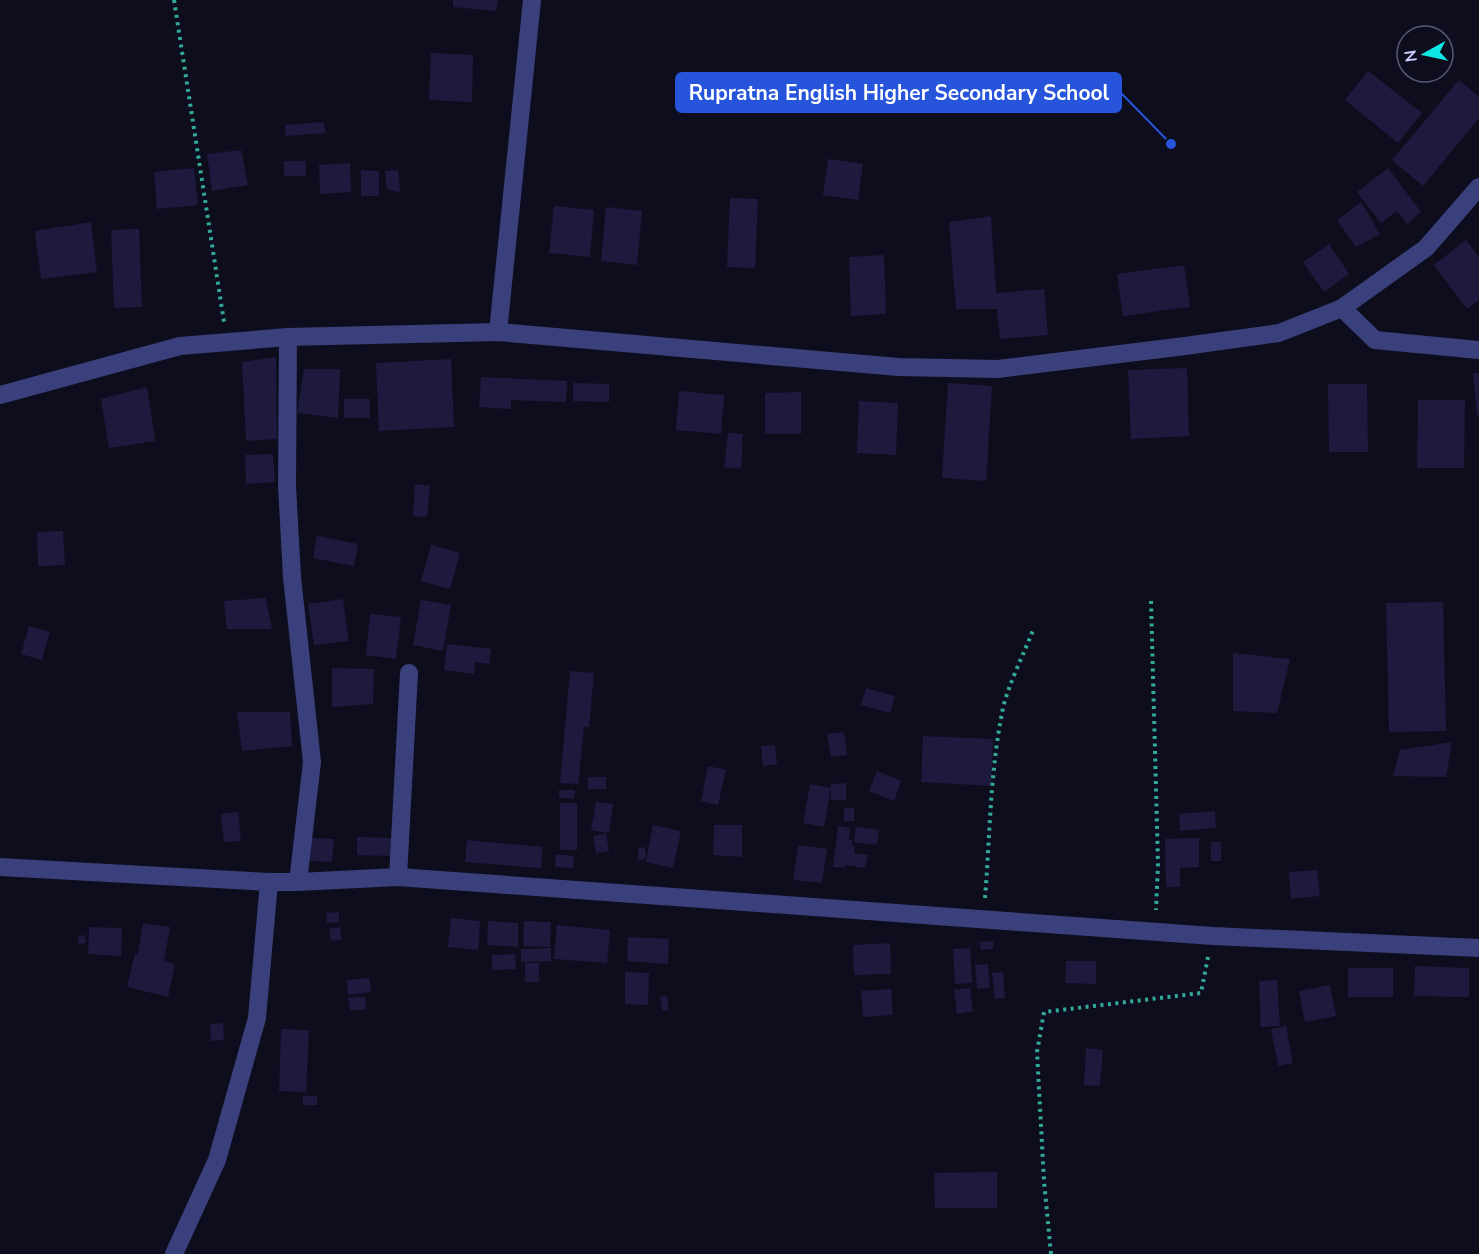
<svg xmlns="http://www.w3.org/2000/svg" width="1479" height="1254" viewBox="0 0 1479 1254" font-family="'Nunito Sans',sans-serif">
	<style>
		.building { fill: #1d1a3e }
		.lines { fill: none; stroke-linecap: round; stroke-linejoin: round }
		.path { stroke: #33aa95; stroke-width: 4; stroke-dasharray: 3 4.5; stroke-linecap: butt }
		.minor { stroke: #3a407b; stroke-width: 18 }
		.leader { fill: none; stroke: #2654da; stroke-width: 2 }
		.callout-dot { fill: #2654da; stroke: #0e0d1e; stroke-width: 2 }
		.callout { fill: #2654da; stroke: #2654da; stroke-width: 2 }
		.callout-label { font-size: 21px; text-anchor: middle; font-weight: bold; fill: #fff }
	</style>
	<rect width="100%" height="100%" fill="#0e0d1e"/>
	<g class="building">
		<path d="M453 0H498L496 11 453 7Z"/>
		<path d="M431 53 473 55 472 102 429 100Z"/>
		<path d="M1368 71 1422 113 1398 143 1345 100Z"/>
		<path d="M1459 80 1479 97V118L1423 186 1392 160Z"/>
		<path d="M323 122 326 133 286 136 285 125Z"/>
		<path d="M241 150 248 185 212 191 207 154Z"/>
		<path d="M828 159 863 164 858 200 823 195Z"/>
		<rect x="284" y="161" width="22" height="15"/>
		<path d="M350 163 351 192 320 194 319 165Z"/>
		<path d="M194 168 198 205 157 209 154 172Z"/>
		<path d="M1388 168 1421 212 1407 224 1397 211 1381 223 1357 192Z"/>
		<path d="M361 170 379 171V196H361Z"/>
		<path d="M398 170 400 192 387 189 385 171Z"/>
		<path d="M730 198 758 199 755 268 727 267Z"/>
		<path d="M1361 202 1380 234 1356 247 1337 220Z"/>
		<path d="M554 206 594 210 590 257 549 253Z"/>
		<path d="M606 207 642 211 637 265 601 261Z"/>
		<path d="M991 216 996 293 1044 289 1048 335 1000 339 997 309H956L949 222Z"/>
		<path d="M91 222 97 272 41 279 35 231Z"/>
		<path d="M139 229 142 307 114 308 111 230Z"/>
		<path d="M1466 240 1479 257V300L1467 309 1434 265Z"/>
		<path d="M1329 244 1349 274 1324 292 1303 262Z"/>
		<path d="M884 255 886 314 851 316 849 257Z"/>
		<path d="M1184 265 1190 307 1123 316 1117 274Z"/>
		<path d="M276 357 277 439 246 441 242 362Z"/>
		<path d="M451 359 454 427 379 431 376 363Z"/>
		<path d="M1187 368 1189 436 1131 439 1128 370Z"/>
		<path d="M304 369H340L338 418 297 413Z"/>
		<path d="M1473 373H1479V415H1477Z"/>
		<path d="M481 377 567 381 566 402 511 400V409L479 407Z"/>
		<path d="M573 383 609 384V402L573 401Z"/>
		<path d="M948 383 992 386 986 481 942 478Z"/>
		<path d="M1328 384H1367L1368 452H1329Z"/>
		<path d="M147 387 155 441 109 448 101 399Z"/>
		<path d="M679 391 724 395 721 434 676 430Z"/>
		<path d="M801 392V434H765V393Z"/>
		<rect x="344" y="399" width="26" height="19"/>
		<path d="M1418 400H1465L1464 468H1417Z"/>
		<path d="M859 401 898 403 896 455 857 453Z"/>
		<path d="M728 433 743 434 741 469 724 467Z"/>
		<path d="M273 454 275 482 246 484 245 455Z"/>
		<path d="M415 484 430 486 427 517 413 516Z"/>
		<path d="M63 531 65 565 38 566 37 532Z"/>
		<path d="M317 536 358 544 354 566 313 558Z"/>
		<path d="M431 545 460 553 450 589 421 581Z"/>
		<path d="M266 598 272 629H227L224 601Z"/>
		<path d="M343 599 349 641 314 645 308 604Z"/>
		<path d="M421 600 451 605 443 651 413 645Z"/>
		<path d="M1443 602 1446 731 1389 732 1386 603Z"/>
		<path d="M370 614 401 617 396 659 366 655Z"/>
		<path d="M29 626 50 632 42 660 21 654Z"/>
		<path d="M447 644 491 649 489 664 475 662 474 674 444 670Z"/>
		<path d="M1233 653 1290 659 1277 713 1233 711Z"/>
		<path d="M332 668 374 669 373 704 332 707Z"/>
		<path d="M570 671 594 673 589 727H584L578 784 560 783Z"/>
		<path d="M866 688 895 696 890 713 861 705Z"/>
		<path d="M237 712H290L292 746 242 751Z"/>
		<path d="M844 732 847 755 831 757 827 734Z"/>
		<path d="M923 736 993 739 991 786 921 782Z"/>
		<path d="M1452 742 1446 777 1393 776 1400 750Z"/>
		<path d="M775 745 777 764 763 766 761 746Z"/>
		<path d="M708 766 726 770 718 805 701 801Z"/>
		<path d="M877 771 901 781 894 801 869 791Z"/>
		<rect x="588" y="777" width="18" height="12"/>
		<path d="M846 783V800H831V788L824 827 803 823 810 784 831 788V784Z"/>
		<path d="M559 790H575L574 799 559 798Z"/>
		<path d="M596 802 613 804 609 833 591 830Z"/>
		<rect x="560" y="803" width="17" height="47"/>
		<rect x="844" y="808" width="10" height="13"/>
		<path d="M1215 811 1216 828 1180 831 1179 814Z"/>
		<path d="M238 812 241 841 224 842 221 814Z"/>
		<path d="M653 825 681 831 673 868 646 862Z"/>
		<path d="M714 825H742V857L713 855Z"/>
		<path d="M838 826 850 828 849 840H852V846L855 845 854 853 868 855 865 868 845 865V868L833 867Z"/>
		<path d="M856 827 879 830 877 845 854 842Z"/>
		<path d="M606 833 609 851 596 853 593 836Z"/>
		<path d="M357 837 393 838 392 856 357 855Z"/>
		<path d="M311 838 334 839 332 862 310 861Z"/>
		<path d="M1199 838V867L1180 868V887H1166L1165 839Z"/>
		<path d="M467 840 543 847 541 868 465 862Z"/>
		<rect x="1211" y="842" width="10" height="19"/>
		<path d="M798 845 827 849 822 883 793 880Z"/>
		<path d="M645 847 646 859 638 860V848Z"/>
		<path d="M556 854 574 856 573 868 555 867Z"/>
		<path d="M1317 870 1320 896 1291 899 1289 872Z"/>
		<path d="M339 912V922L327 923 326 913Z"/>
		<path d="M451 918 480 921 478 950 448 947Z"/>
		<path d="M488 921 518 923V947L487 945Z"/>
		<path d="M524 921 551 922 550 947 523 946Z"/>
		<path d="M143 923 170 927 164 961 175 964 168 997 127 987 135 954 138 955Z"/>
		<path d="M557 925 610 930 607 963 554 959Z"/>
		<path d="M89 927 122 928 121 956 88 954Z"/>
		<path d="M340 927 342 940 331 941 329 929Z"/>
		<path d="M85 935 86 943 79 944 78 936Z"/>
		<path d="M628 937 669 939 668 964 627 961Z"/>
		<path d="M993 941V949L981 950 980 942Z"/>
		<path d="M890 943 891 974 854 975 853 945Z"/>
		<path d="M551 948V961L521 962V949Z"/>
		<path d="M970 948 972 983 955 984 953 949Z"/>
		<path d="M515 954 516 969 492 970V955Z"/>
		<path d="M1066 961H1096V984L1065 983Z"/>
		<rect x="525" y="963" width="14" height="19"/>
		<path d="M988 964 990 988 977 989 975 965Z"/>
		<path d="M1415 966 1469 968V997L1414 996Z"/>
		<rect x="1348" y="968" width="45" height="29"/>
		<path d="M625 972 649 973 648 1005 625 1004Z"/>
		<path d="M1003 972 1005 998 995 999 992 973Z"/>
		<path d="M369 978 371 992 348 995 347 980Z"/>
		<path d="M1277 980 1280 1026 1261 1027 1259 981Z"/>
		<path d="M1330 985 1336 1016 1305 1022 1299 991Z"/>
		<path d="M970 988 973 1011 957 1014 954 990Z"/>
		<path d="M891 989 893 1015 863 1017 861 991Z"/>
		<path d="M667 996 669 1010 662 1011 660 997Z"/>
		<path d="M365 997 366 1009 350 1011 348 998Z"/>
		<path d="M223 1023 224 1040 211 1041 210 1024Z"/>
		<path d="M1286 1026 1293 1063 1278 1066 1271 1029Z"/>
		<path d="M281 1029 309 1030 306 1092 279 1091Z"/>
		<path d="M1086 1048 1103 1050 1100 1086 1084 1085Z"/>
		<rect x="303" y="1096" width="14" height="9"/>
		<path d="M997 1172V1208H935L934 1173Z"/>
	</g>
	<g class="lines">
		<g class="path">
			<path d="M174 0 224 322"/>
			<path d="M1151 601 1158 864 1156 910"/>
			<path d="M985 898C990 836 990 774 1002 713 1006 689 1024 654 1033 630"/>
			<path d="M1051 1254 1044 1181 1037 1052 1044 1012 1201 993 1208 957"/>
		</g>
		<g class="minor">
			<path d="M1342 308 1375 340 1479 350"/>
			<path d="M498 332 532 0"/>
			<path d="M288 337 287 486 292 577 312 762 298 882"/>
			<path d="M0 395 180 346 288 337 498 332 898 367 998 369 1185 346 1279 333 1342 308 1426 248 1479 187"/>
			<path d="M0 867 269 882H298L398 877 1213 936 1479 948"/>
			<path d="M398 877 409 673"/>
			<path d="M174 1254 217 1160 257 1018 269 882"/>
		</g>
	</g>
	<path class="leader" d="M1171 144L1121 93"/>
	<circle class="callout-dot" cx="1171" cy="144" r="6"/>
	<rect class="callout" x="676" y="73" width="445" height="39" rx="6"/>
	<g class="callout-label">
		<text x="899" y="100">Rupratna English Higher Secondary School</text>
	</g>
	<g transform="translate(1425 54) rotate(262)"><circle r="28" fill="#0e0d1e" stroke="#5a5a77" stroke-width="1.5"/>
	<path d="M0-4.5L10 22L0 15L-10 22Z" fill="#0ce9e5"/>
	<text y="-9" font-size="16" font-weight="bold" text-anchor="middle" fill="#cdcdfc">N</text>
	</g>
</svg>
